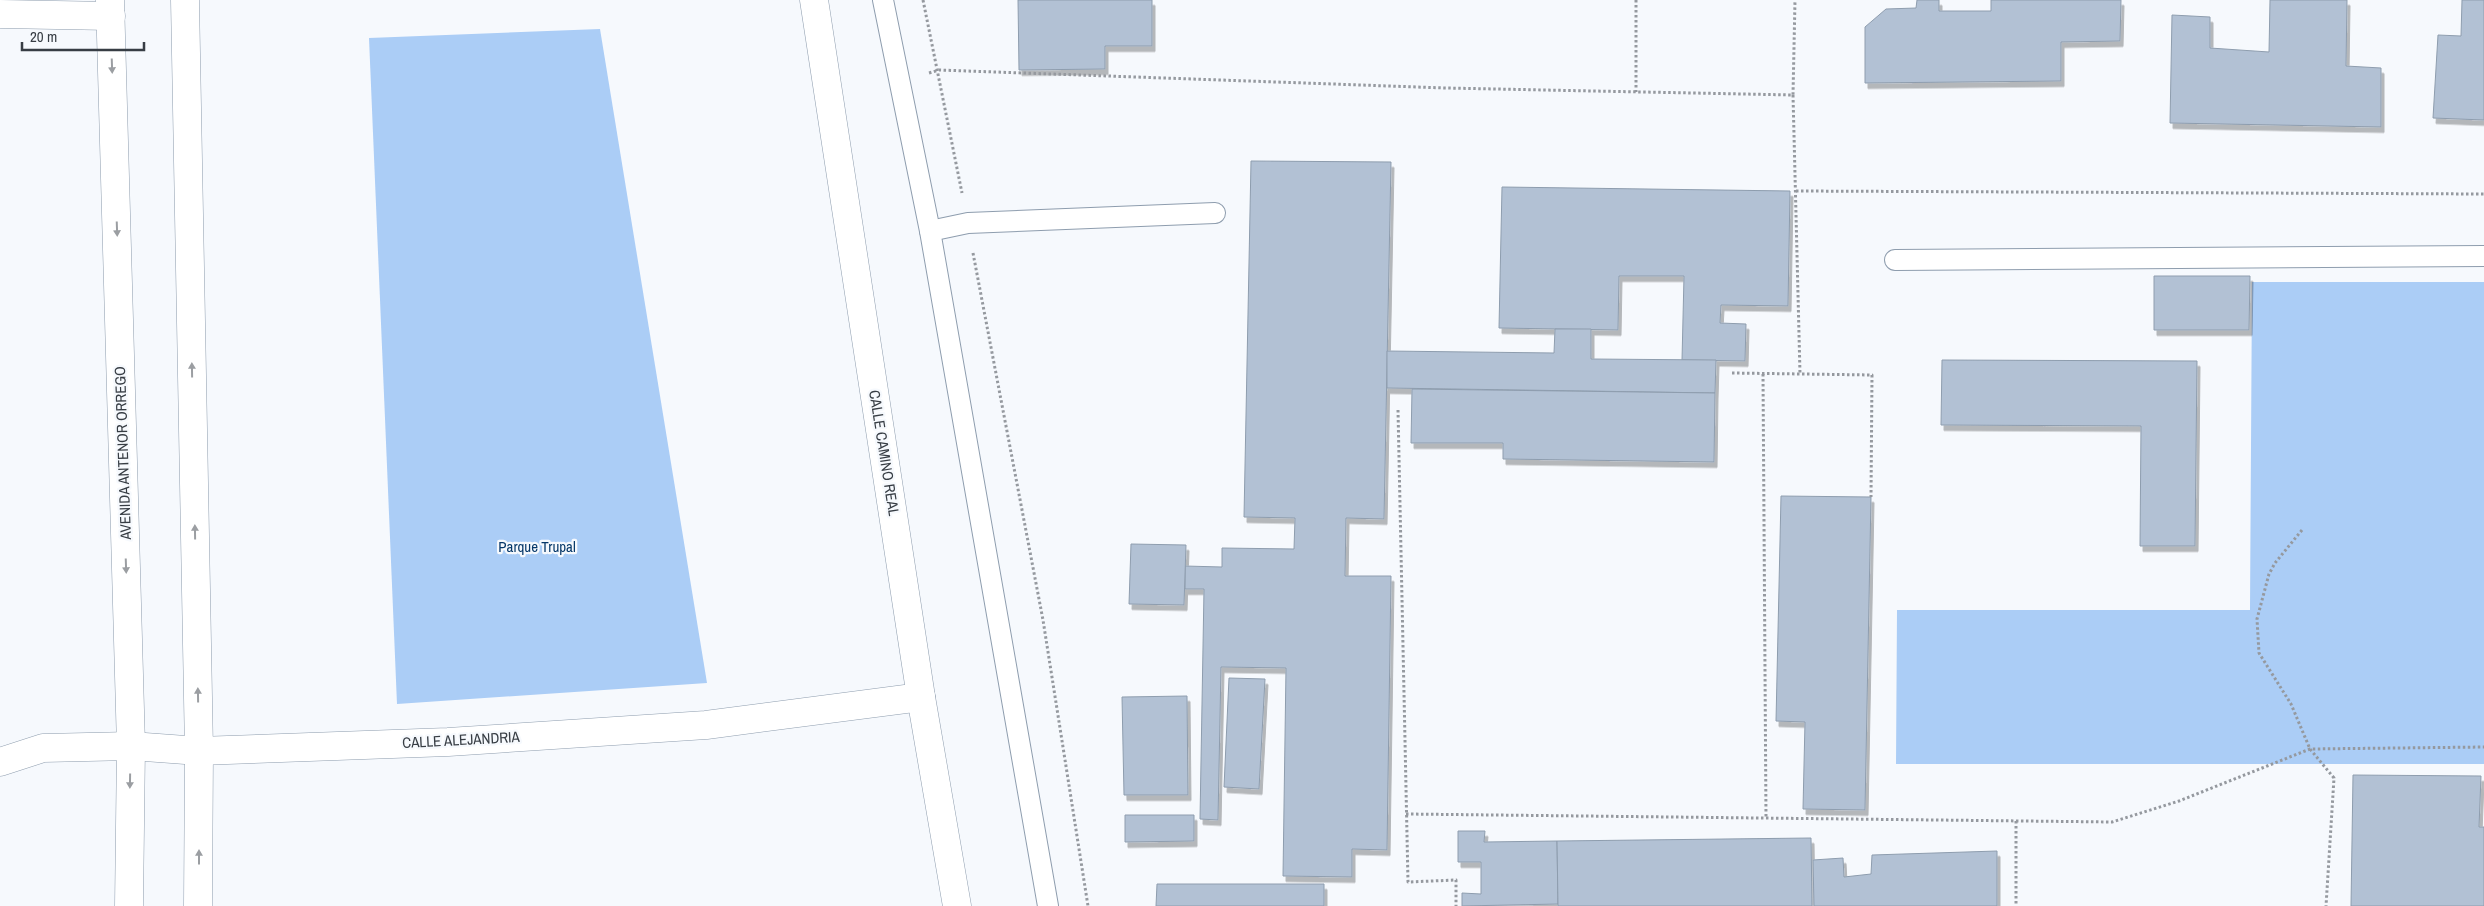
<svg xmlns="http://www.w3.org/2000/svg" width="2484" height="906" viewBox="0 0 2484 906" font-family="'Archivo Narrow',sans-serif">
	<style>
		.green { fill: #abcdf6 }
		.building { fill: #b2c1d4; stroke: #8e9dae; filter: url(#shadow) }
		.lines { fill: none; stroke-linecap: round; stroke-linejoin: round }
		.lane-casing { stroke: #8e9dae; stroke-width: 22 }
		.street-casing { stroke: #8e9dae; stroke-width: 29 }
		.secondary-casing { stroke: #8e9dae; stroke-width: 29 }
		.path { stroke: #95999f; stroke-width: 3; stroke-dasharray: 2.5 2.5; stroke-linecap: butt }
		.lane { stroke: #fff; stroke-width: 20 }
		.street { stroke: #fff; stroke-width: 28 }
		.secondary { stroke: #fff; stroke-width: 28 }
		.oneway { fill: #9b9ea2 }
		.labels { text-anchor: middle; stroke-width: 4.5; stroke-linejoin: round; paint-order: stroke }
		.street-label { font-size: 15px; fill: #373d44; stroke: #f6f9fd }
		.park-label { font-size: 15px; fill: #063869; stroke: #f6f9fd }
	</style>
	<defs>
		<filter id="shadow"><feDropShadow dx="3" dy="5.5" stdDeviation="0" flood-color="#0004"/></filter>
	</defs>
	<rect width="100%" height="100%" fill="#f6f9fd"/>
	<g class="green">
		<path d="M600 29 707 683 397 704 369 38Z"/>
		<path d="M2252 282H2484V764H1896L1897 610H2250Z"/>
	</g>
	<g class="building">
		<path d="M1018 0H1152V46H1105V69L1019 70Z"/>
		<path d="M1917 0H1939V11H1991V0H2121L2120 41 2061 42V81L1865 83V27L1886 9 1916 8Z"/>
		<path d="M2270 0H2347L2346 66 2381 68V127L2170 123 2172 15 2210 17V48L2269 52Z"/>
		<path d="M2462 0H2484V120L2433 118 2438 35 2461 36Z"/>
		<path d="M1251 161 1391 162 1384 519 1346 518 1345 576H1391L1387 850 1352 849V877L1283 876 1286 668 1221 667 1218 820 1200 819 1204 589H1185V566L1222 567V548L1294 549 1295 518 1244 517Z"/>
		<path d="M1502 187 1790 191 1788 306 1721 305 1720 323 1746 324 1745 361 1682 360 1684 276H1619L1618 330 1499 328Z"/>
		<path d="M2154 276H2250L2249 330H2154Z"/>
		<path d="M1555 329H1591V359L1716 360 1715 393 1387 388V351L1554 353Z"/>
		<path d="M1942 360 2197 361 2195 546H2140L2141 426 1941 425Z"/>
		<path d="M1412 389 1715 393 1714 462 1503 459V443H1411Z"/>
		<path d="M1781 496 1871 497 1865 810 1803 809 1805 722 1776 721Z"/>
		<path d="M1131 544 1186 545 1184 605 1129 604Z"/>
		<path d="M1229 678 1265 679 1259 789 1224 787Z"/>
		<path d="M1187 696 1188 795H1124L1122 697Z"/>
		<path d="M2353 775 2481 776 2479 827H2484V906H2351Z"/>
		<path d="M1125 815H1194V841L1125 842Z"/>
		<path d="M1458 831H1485L1484 842 1557 841 1558 904 1462 906V893L1481 894V862H1458Z"/>
		<path d="M1811 838 1812 906H1558L1557 841Z"/>
		<path d="M1997 851V906H1814L1813 860 1843 858 1844 877 1871 874 1872 855Z"/>
		<path d="M1157 884H1324V906H1156Z"/>
	</g>
	<g class="lines">
		<defs>
			<g id="lane">
				<path d="M883 0 930 231 1048 906"/>
				<path d="M930 231 968 223 1215 213"/>
				<path d="M1895 260 2484 256"/>
			</g>
			<g id="street">
				<path d="M814 0 921 697 957 906"/>
				<path d="M0 14 111 16"/>
				<path d="M0 762 43 748 131 746 199 751 448 742 706 725 921 697"/>
			</g>
			<g id="secondary">
				<path d="M110 0 131 746 129 906"/>
				<path d="M185 0 199 751 198 906"/>
			</g>
		</defs>
		<use href="#lane" class="lane-casing"/>
		<use href="#street" class="street-casing"/>
		<use href="#secondary" class="secondary-casing"/>
		<g class="path">
			<path d="M923 0 962 193"/>
			<path d="M1636 0V92"/>
			<path d="M929 73 939 70 1445 88 1793 95 1795 0"/>
			<path d="M1793 95 1800 374"/>
			<path d="M1796 191 2484 194"/>
			<path d="M973 253 1043 620 1088 906"/>
			<path d="M1732 373 1872 375 1871 497"/>
			<path d="M1763 374 1766 818"/>
			<path d="M1398 410 1408 882 1456 880V906"/>
			<path d="M2302 530 2275 563 2269 574 2257 619 2259 653 2291 704 2310 749 2334 778 2326 906"/>
			<path d="M1406 814 2112 822 2179 801 2310 749 2484 747"/>
			<path d="M2016 821V906"/>
		</g>
		<use href="#lane" class="lane"/>
		<use href="#street" class="street"/>
		<use href="#secondary" class="secondary"/>
	</g>
	<defs><path id="oneway-solid" d="M-6-.8H1V-3.2L6.5 0L1 3.2V.8H-6Z" transform="scale(1.25)"/></defs>
	<g class="oneway">
		<use href="#oneway-solid" transform="translate(112 66) rotate(88)"/>
		<use href="#oneway-solid" transform="translate(117 229) rotate(88)"/>
		<use href="#oneway-solid" transform="translate(192 370) rotate(-91)"/>
		<use href="#oneway-solid" transform="translate(195 532) rotate(-91)"/>
		<use href="#oneway-solid" transform="translate(126 566) rotate(88)"/>
		<use href="#oneway-solid" transform="translate(198 695) rotate(-91)"/>
		<use href="#oneway-solid" transform="translate(130 781) rotate(91)"/>
		<use href="#oneway-solid" transform="translate(199 857) rotate(-90)"/>
	</g>
	<g class="labels">
		<g class="street-label">
			<text transform="translate(123 453) rotate(-92)" y="5">AVENIDA ANTENOR ORREGO</text>
			<text transform="translate(884 453) rotate(81)" y="5">CALLE CAMINO REAL</text>
			<text transform="translate(461 740) rotate(-3)" y="5">CALLE ALEJANDRIA</text>
		</g>
		<g class="park-label">
			<text x="537" y="552">Parque Trupal</text>
		</g>
	</g>
	<path d="M22 42v8h122v-8" fill="none" stroke="#373d44" stroke-width="2.5"/>
	<text x="30" y="42" font-size="15" fill="#373d44" stroke="#f6f9fd" stroke-width="4" paint-order="stroke">20 m</text>
</svg>
